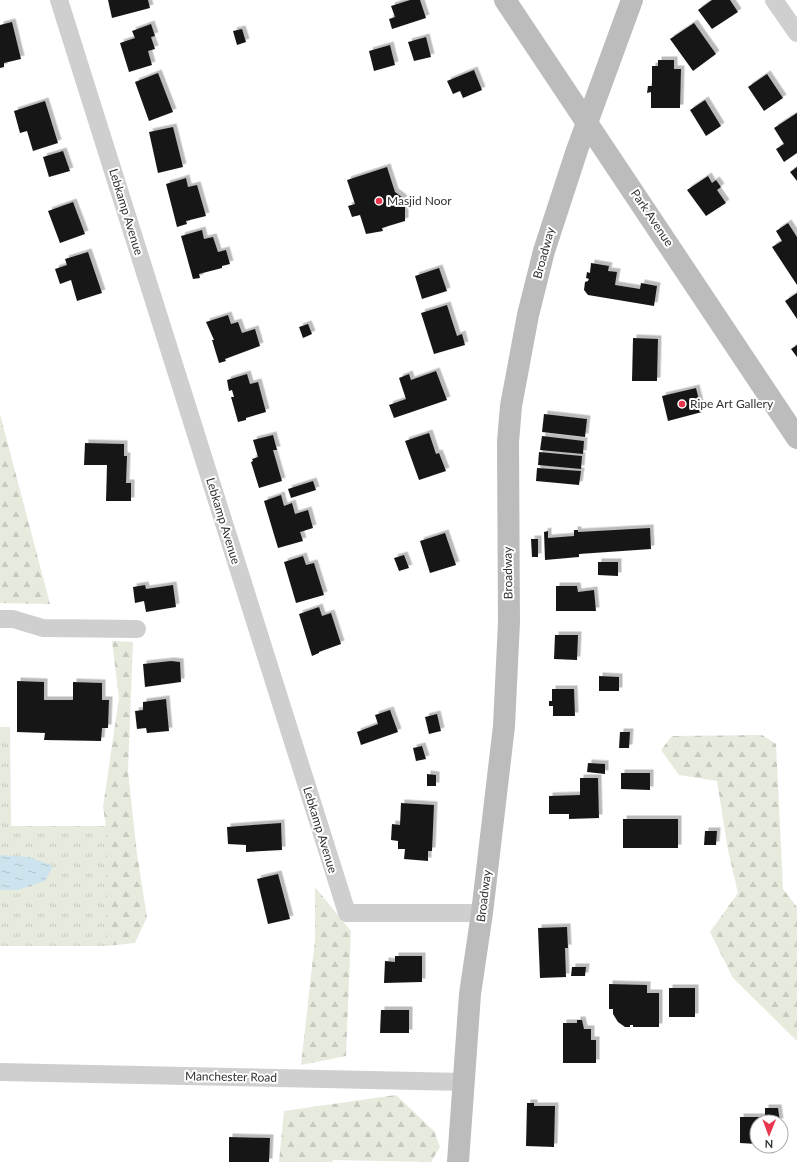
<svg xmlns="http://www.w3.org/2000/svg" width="797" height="1162" viewBox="0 0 797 1162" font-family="Lato,sans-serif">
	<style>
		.grass { fill: url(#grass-tufts) }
		.forest { fill: url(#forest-firs) }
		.water { fill: url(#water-ripples) }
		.building { fill: #191919; filter: url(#shadow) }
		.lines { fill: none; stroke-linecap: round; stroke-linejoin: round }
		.street { stroke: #cfcfcf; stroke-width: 18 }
		.secondary { stroke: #bcbcbc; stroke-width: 22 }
		.poi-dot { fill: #e7364e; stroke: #fff; stroke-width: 1.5 }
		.labels { text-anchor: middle; stroke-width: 4; stroke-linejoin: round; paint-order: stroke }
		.poi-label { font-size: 12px; fill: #323232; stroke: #fff; text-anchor: start }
		.street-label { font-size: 12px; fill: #323232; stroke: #fff }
	</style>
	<defs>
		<pattern id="grass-tufts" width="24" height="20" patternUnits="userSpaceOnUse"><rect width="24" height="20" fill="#e6ebde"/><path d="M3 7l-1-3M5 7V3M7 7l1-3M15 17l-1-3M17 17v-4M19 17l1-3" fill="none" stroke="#c6cabf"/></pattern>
		<pattern id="forest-firs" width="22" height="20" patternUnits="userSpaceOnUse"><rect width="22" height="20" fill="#e6ebde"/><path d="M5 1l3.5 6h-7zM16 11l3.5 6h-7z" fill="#c6cabf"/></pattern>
		<pattern id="water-ripples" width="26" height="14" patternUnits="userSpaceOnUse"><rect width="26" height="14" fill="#cde3ee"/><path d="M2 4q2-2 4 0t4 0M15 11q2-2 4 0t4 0" fill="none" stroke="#b0c3cd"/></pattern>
		<filter id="shadow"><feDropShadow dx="3.5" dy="-3.5" stdDeviation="0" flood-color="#0004"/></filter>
	</defs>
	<rect width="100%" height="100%" fill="#fff"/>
	<path class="grass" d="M0 727H10L11 826H106V946H0Z"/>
	<g class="forest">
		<path d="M0 414 50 604 0 603Z"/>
		<path d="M112 641 133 642 128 771 137 854 147 917 135 943 106 946V826L103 807 119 698Z"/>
		<path d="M762 735 776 744 783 889 797 907V1041L733 978 710 932 738 893 728 850 717 781 679 775 661 750 672 736Z"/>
		<path d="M315 887 351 931 346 1056 301 1065 315 940Z"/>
		<path d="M396 1095 434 1131 440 1147 431 1162 333 1160 332 1162H279L284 1111Z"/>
	</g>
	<path class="water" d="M0 855 29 857 53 866 45 881 18 890H0Z"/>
	<g class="building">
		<path d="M108 0H148L150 8 112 18Z"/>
		<path d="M410 0H420L426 18 392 29 389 19 395 17 391 6Z"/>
		<path d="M712 0H730L738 12 712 29 698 10Z"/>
		<path d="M12 22 21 59 4 63V67L0 68V25Z"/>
		<path d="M694 23 716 54 693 71 670 39Z"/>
		<path d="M151 24 155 36 151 37 155 49 148 51 152 65 129 72 120 43 135 38 132 31Z"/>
		<path d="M242 29 246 42 237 45 233 31Z"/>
		<path d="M426 37 431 57 414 61 408 42Z"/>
		<path d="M390 45 395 65 374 71 369 51Z"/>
		<path d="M658 60H674V69H681L680 108H651V92L647 93 648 86H652V66H658Z"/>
		<path d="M474 70 482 90 463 98 460 91 453 94 447 81Z"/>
		<path d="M158 73 173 112 149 121 135 82Z"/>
		<path d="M767 74 783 98 764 111 748 87Z"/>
		<path d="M705 100 721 126 706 136 690 110Z"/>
		<path d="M45 101 58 143 33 151 27 131 20 133 14 111Z"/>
		<path d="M797 113V153L784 162 776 149 784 144 774 128Z"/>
		<path d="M173 127 183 167 158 173 149 132Z"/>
		<path d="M63 151 70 171 49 177 43 157Z"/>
		<path d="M387 167 395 192 403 198 405 207V221L382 228 383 231 366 234 360 215 352 217 348 206 355 204 347 180Z"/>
		<path d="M797 167V181L790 172Z"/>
		<path d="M708 176 712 183 716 180 721 187 717 190 726 203 706 216 687 190Z"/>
		<path d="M186 178 188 187 197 185 206 216 186 221 187 224 177 227 166 184Z"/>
		<path d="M73 202 85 234 60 243 48 211Z"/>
		<path d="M788 223 797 237V285L772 247 782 241 776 231Z"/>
		<path d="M202 230 204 239 213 237 218 252 226 250 230 264 222 266V268L199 274 200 278 193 279 181 236Z"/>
		<path d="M88 252 102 293 77 301 71 280 60 284 55 269 67 265 65 259Z"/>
		<path d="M591 263 609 266 608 271 617 272 615 285 640 289 641 283 657 286 654 306 588 295 584 290 585 282 588 281 589 279 586 278 587 272 590 273Z"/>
		<path d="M439 268 447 291 422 299 415 276Z"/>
		<path d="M797 293V319L785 301Z"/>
		<path d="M447 305 457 336 462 334 465 345 434 354 421 313Z"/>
		<path d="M228 315 231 324 238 322 242 333 255 329 260 346 225 359 226 361 219 363 212 340H214L206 322Z"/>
		<path d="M308 324 312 334 303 338 299 327Z"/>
		<path d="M633 338 658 339 657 381H632Z"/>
		<path d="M797 345V357L791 349Z"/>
		<path d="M436 371 447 400 394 418 389 405 406 399 399 378 409 374 411 380Z"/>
		<path d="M247 374 250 384 258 382 266 412 246 418V420L238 422 231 397H234L232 390 229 391 227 380Z"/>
		<path d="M696 388 702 412 668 421 662 396Z"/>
		<path d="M544 414 587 419 585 437 542 432Z"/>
		<path d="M429 433 436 454 439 453 446 471 419 480 405 441Z"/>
		<path d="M273 435 277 450H273L282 481 259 488 251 462 253 461 252 459 258 457 253 440Z"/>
		<path d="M542 436 584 441 583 454 540 450Z"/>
		<path d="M85 443 124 444V456H127L126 483H131V501H106L107 465H84Z"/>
		<path d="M539 452 582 456 581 469 538 465Z"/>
		<path d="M537 468 581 471 579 485 536 481Z"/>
		<path d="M313 481 316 490 291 498 288 489Z"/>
		<path d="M281 495 284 506 292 503 295 514 308 510 313 528 300 532 303 541 278 548 264 501Z"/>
		<path d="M650 528 651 549 579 554V557L545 560 544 532 548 531V538L574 536V530H578V532Z"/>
		<path d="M445 533 456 565 430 573 420 541Z"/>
		<path d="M531 539H538V557H532Z"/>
		<path d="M404 555 409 568 399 571 394 558Z"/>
		<path d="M303 556 306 565 314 563 324 595 296 603 284 562Z"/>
		<path d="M598 562H618V576L598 575Z"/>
		<path d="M145 585 146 589 173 585 176 607 146 612 144 601 135 603 133 587Z"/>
		<path d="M556 586H577L578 592 594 590 596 611H556Z"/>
		<path d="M319 607 322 616 331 613 341 644 319 652V653L312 656 299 614Z"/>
		<path d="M555 635H578L577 660 554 659Z"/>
		<path d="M171 661 180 662 181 682 145 687 143 664Z"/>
		<path d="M599 676 619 677V691H599Z"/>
		<path d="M17 681 44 682V700H73V682L102 683V700H109L108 728H102L101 741 44 740 45 733 17 732Z"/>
		<path d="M552 689H574L575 716H553V706H549V701H552Z"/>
		<path d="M166 699 169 731 147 733 146 728 137 729 135 711 143 710V702Z"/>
		<path d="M390 710 398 732 361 745 357 732 378 724 375 715Z"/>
		<path d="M437 714 441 731 429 734 425 717Z"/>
		<path d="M620 732H630L629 748H619Z"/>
		<path d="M422 746 426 759 416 761 413 748Z"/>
		<path d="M588 763 605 764V774L587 772Z"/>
		<path d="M621 773H650V790L621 789Z"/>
		<path d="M427 774 436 775V786H427Z"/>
		<path d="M580 778H598L599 818 569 819V814H549V796L580 795Z"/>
		<path d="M401 803 434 805 432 851H428V861L404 859 405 849H398V841L391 840 392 824 400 825Z"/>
		<rect x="623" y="819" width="55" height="29"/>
		<path d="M281 823 282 850 246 852V845L228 844 227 827Z"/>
		<path d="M705 831H717L716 845H704Z"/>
		<path d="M278 874 290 919 268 924 257 879Z"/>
		<path d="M567 927 568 948H565L566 977 540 978 538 928Z"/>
		<path d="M395 956H422V982L384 983 385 961 395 962Z"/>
		<path d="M572 967H586L585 976H571Z"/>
		<path d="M609 984 647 985V993H659V1027H633V1025H630V1027H625L618 1022 613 1014V1009H609Z"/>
		<rect x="669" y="988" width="26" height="29"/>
		<path d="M381 1010H409V1033H380Z"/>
		<path d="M577 1020H582L584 1029H591V1040H596V1063H563V1023H577Z"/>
		<path d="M527 1103H534V1106H555L554 1147 526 1146Z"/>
		<path d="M765 1108H778L780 1122H757V1144L740 1143V1117H765Z"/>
		<path d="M229 1137 270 1138 269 1162H229Z"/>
	</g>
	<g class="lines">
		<g class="street">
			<path d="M59 0 347 913H482"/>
			<path d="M774 0 797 33"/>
			<path d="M0 619H13L43 628 137 629"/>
			<path d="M0 1072 463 1082"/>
		</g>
		<g class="secondary">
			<path d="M505 0 797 438"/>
			<path d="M458 1162 470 994 482 913 504 726 509 622 508 442 511 406 528 315 544 251 577 150 632 0"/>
		</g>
	</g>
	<g class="poi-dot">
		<circle cx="379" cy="201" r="4"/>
		<circle cx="682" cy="404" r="4"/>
	</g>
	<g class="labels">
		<g class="poi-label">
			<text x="387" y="205">Masjid Noor</text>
			<text x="690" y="408">Ripe Art Gallery</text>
		</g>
		<g class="street-label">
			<text transform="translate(126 212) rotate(73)" y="4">Lebkamp Avenue</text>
			<text transform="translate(652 218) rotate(56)" y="4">Park Avenue</text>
			<text transform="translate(544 253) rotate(-75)" y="4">Broadway</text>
			<text transform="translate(223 521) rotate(73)" y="4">Lebkamp Avenue</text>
			<text transform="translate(508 573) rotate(-91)" y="4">Broadway</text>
			<text transform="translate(320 830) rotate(73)" y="4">Lebkamp Avenue</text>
			<text transform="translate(484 896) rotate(-83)" y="4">Broadway</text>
			<text transform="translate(231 1077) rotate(1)" y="4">Manchester Road</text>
		</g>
	</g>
	<g transform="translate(769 1134) rotate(181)"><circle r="19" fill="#ffffff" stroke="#adadad"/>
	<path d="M0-3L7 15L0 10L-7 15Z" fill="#e7364e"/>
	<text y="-6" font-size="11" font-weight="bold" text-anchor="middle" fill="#323232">N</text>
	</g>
</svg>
